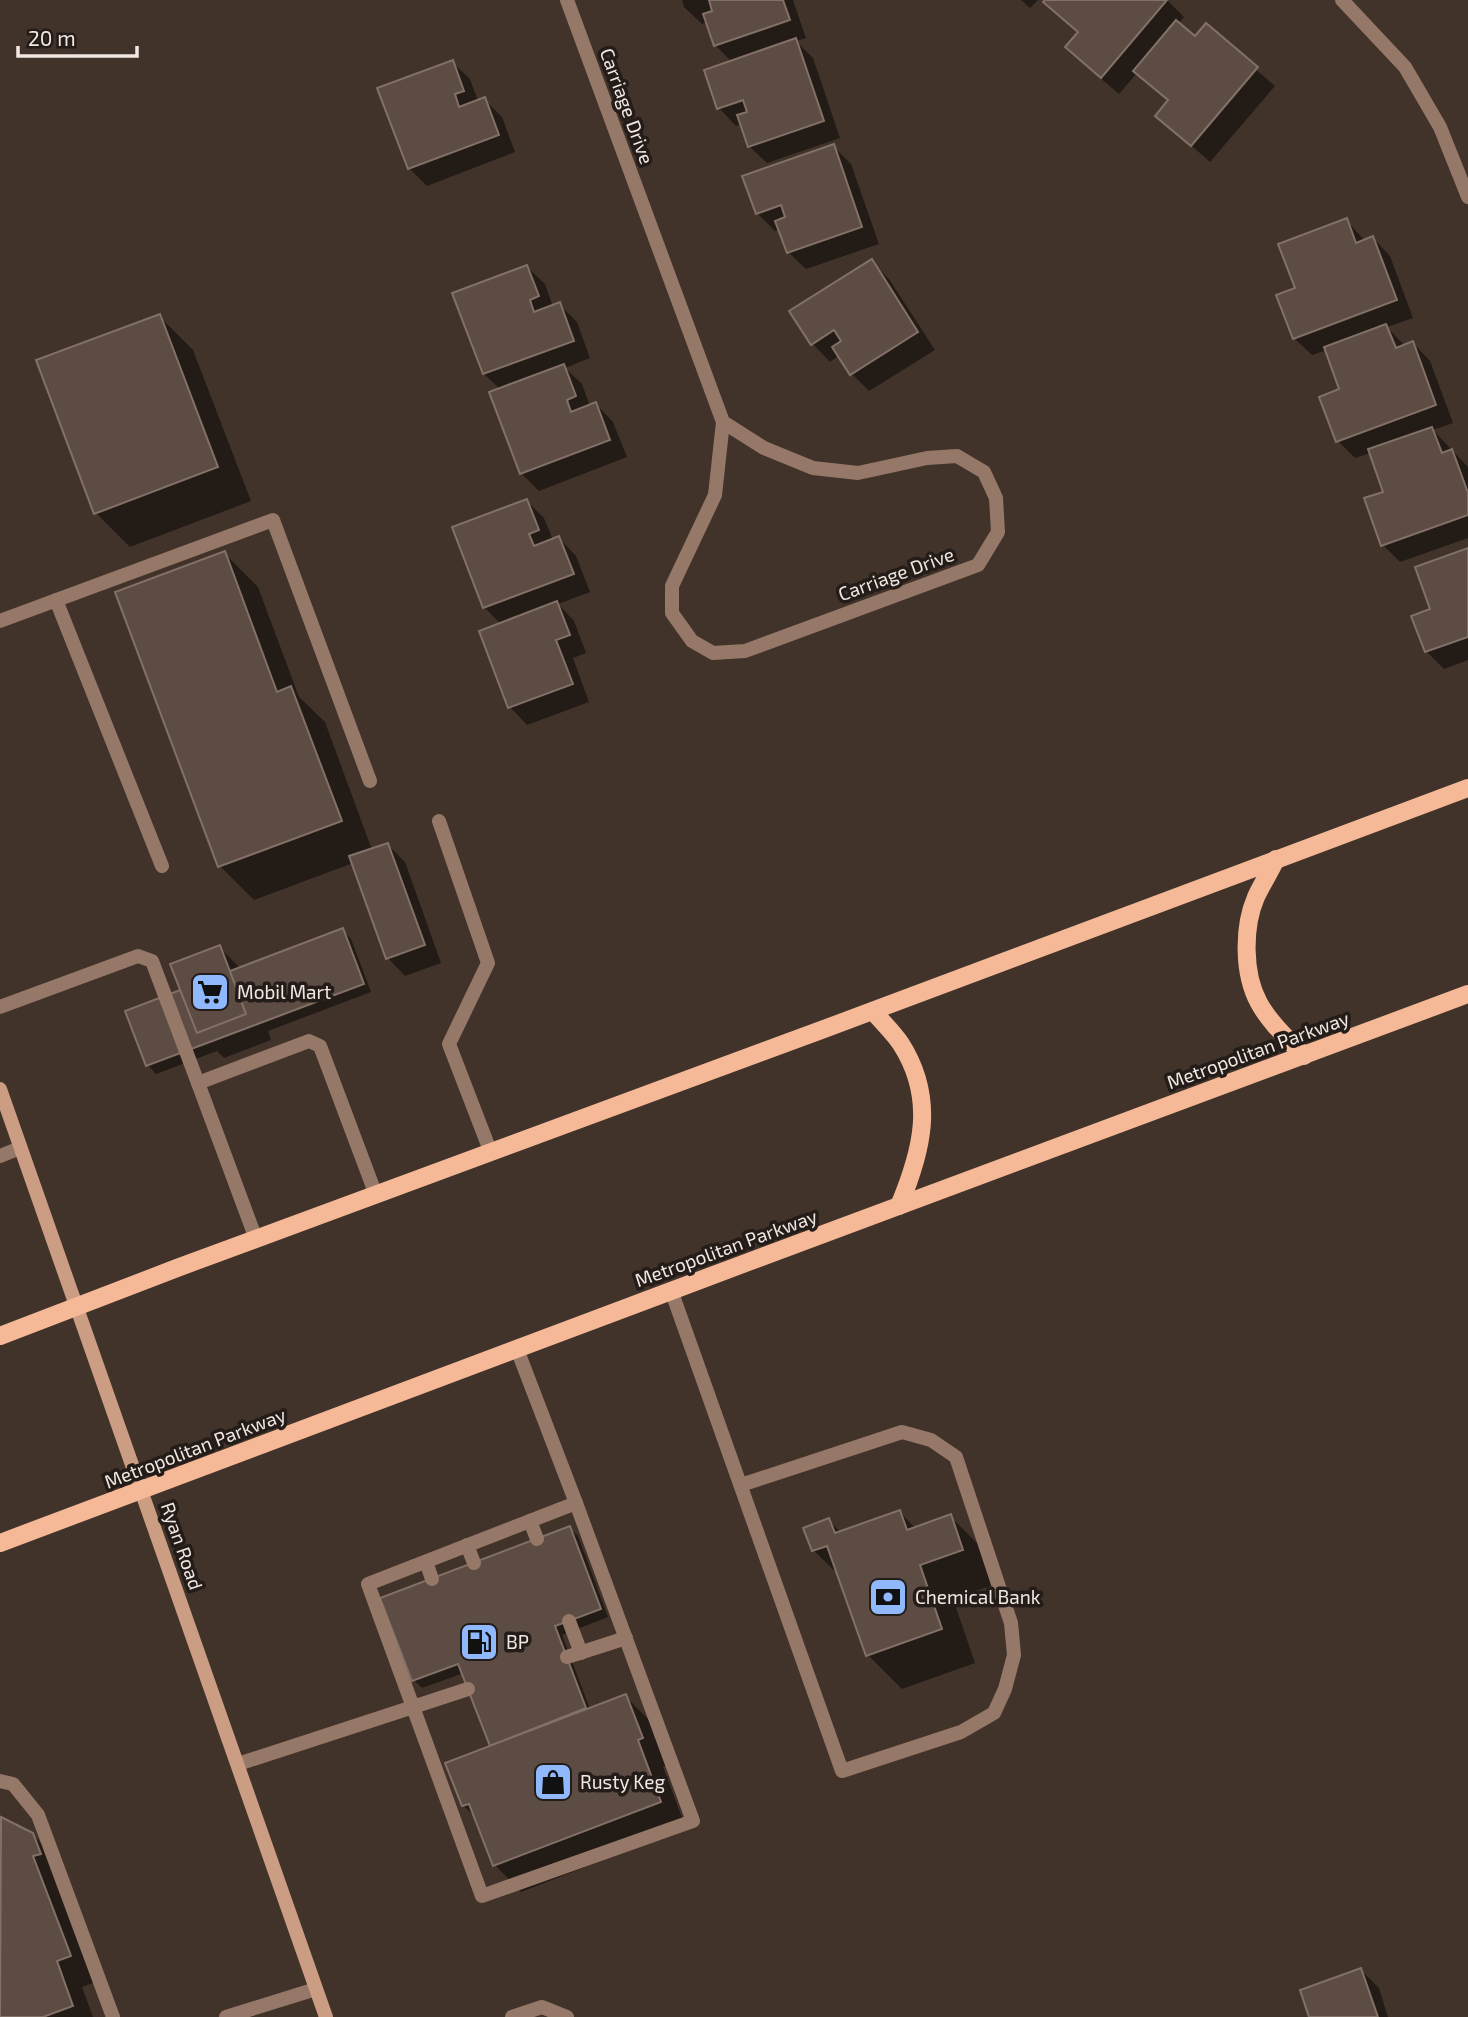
<svg xmlns="http://www.w3.org/2000/svg" width="1468" height="2017" viewBox="0 0 1468 2017" font-family="'Exo 2',sans-serif">
	<style>
		.shadow { fill: #0007; fill-rule: evenodd }
		.building { fill: #5c4c43; stroke: #837168; stroke-width: 2 }
		.lines { fill: none; stroke-linecap: round; stroke-linejoin: round }
		.service { stroke: #967868; stroke-width: 14 }
		.minor { stroke: #967868; stroke-width: 14 }
		.secondary { stroke: #cb9d82; stroke-width: 14 }
		.primary { stroke: #f5b997; stroke-width: 18 }
		.labels { text-anchor: middle; stroke-width: 7; stroke-linejoin: round; paint-order: stroke }
		.street-label { font-size: 19px; fill: #f2e8e3; stroke: #231c18 }
		.poi-label { font-size: 19px; fill: #f2e8e3; stroke: #231c18; text-anchor: start }
	</style>
	<rect width="100%" height="100%" fill="#42332a"/>
	<g class="shadow">
		<path d="M682 0H793L806 38 796 41 813 58 840 138 767 163 749 146 742 124 736 126 719 108 732 62 715 45 707 22 702 24 684 7ZM751 95 752 99 726 107V104Z"/>
		<path d="M1021 0H1038L1030 8Z"/>
		<path d="M1047 0H1167L1184 17 1178 24 1196 38 1206 26 1275 86 1210 162 1158 116 1169 102 1137 73 1119 94 1085 65 1067 47 1079 34 1045 2Z"/>
		<path d="M452 62 470 79 478 101 484 99 502 117 515 152 427 186 409 168Z"/>
		<path d="M833 146 851 164 879 244 806 269 788 252 780 229 775 231 757 213Z"/>
		<path d="M1346 220 1365 241 1373 238 1390 256 1413 318 1387 327 1405 346 1413 343 1430 361 1453 423 1433 430 1468 467V538L1400 562 1383 545 1385 493 1371 453 1355 458 1338 441 1342 390 1327 350 1312 355 1294 338 1297 289Z"/>
		<path d="M871 261 889 279 935 350 869 391 852 374 840 355 830 362 813 344 792 311Z"/>
		<path d="M527 267 545 284 553 307 559 304 577 322 590 358 565 368 582 384 590 406 596 404 613 422 627 457 539 491 521 473 501 390 484 374Z"/>
		<path d="M159 316 193 350 251 501 130 547 96 513Z"/>
		<path d="M527 501 544 518 553 540 559 538 576 556 590 592 558 604 574 621 586 653 573 658 589 702 527 725 510 707 501 624 484 607Z"/>
		<path d="M1468 550V660L1444 669 1426 651 1433 610Z"/>
		<path d="M224 553 258 587 299 697 325 722 372 850 388 845 405 862 441 963 405 976 388 958 353 863 254 900 220 866 118 593Z"/>
		<path d="M342 930 351 939 371 992 268 1031 271 1040 224 1058 217 1051 156 1074 148 1065 182 991 219 947 241 969Z"/>
		<path d="M900 1512 916 1529 950 1516 984 1550 996 1584 953 1599 975 1663 902 1689 868 1655 840 1576 813 1550 829 1520 841 1533Z"/>
		<path d="M569 1528 578 1536 608 1617 562 1635 590 1709 625 1696 651 1722 668 1764 663 1767 686 1828 521 1892 495 1865 477 1819 463 1805 492 1747 464 1673 422 1688 414 1680Z"/>
		<path d="M0 1820 32 1834 59 1861 96 1982 82 1987 93 2017H0Z"/>
		<path d="M1361 1970 1379 1988 1388 2017H1311Z"/>
	</g>
	<g class="building">
		<path d="M709 0H783L790 20 714 46 703 14 712 11Z"/>
		<path d="M1045 0H1167L1101 78 1065 47 1078 32 1043 2Z"/>
		<path d="M1176 20 1195 36 1206 23 1258 67 1191 146 1155 116 1168 100 1133 71Z"/>
		<path d="M796 38 824 121 748 147 737 115 747 112 743 100 717 109 704 70Z"/>
		<path d="M453 60 464 91 455 94 459 107 485 97 499 135 408 169 377 88Z"/>
		<path d="M834 144 862 227 787 253 775 221 785 217 781 205 756 214 742 176Z"/>
		<path d="M1347 218 1356 243 1373 236 1397 300 1293 339 1276 295 1295 288 1278 244Z"/>
		<path d="M872 259 918 332 850 375 832 347 841 341 834 330 811 345 789 311Z"/>
		<path d="M527 265 539 296 530 300 534 312 560 302 574 341 483 374 452 293Z"/>
		<path d="M160 314 218 467 94 514 36 360Z"/>
		<path d="M1386 324 1396 348 1413 341 1436 405 1336 442 1319 397 1339 389 1324 347Z"/>
		<path d="M564 364 576 396 567 400 571 412 596 402 610 440 520 474 489 392Z"/>
		<path d="M1432 427 1442 453 1452 449 1468 493V515L1381 546 1364 498 1383 492 1368 449Z"/>
		<path d="M527 499 539 530 529 534 534 546 559 536 574 574 483 608 452 527Z"/>
		<path d="M1468 548V637L1425 652 1411 616 1430 609 1415 567Z"/>
		<path d="M225 551 277 692 291 686 342 821 218 867 115 592Z"/>
		<path d="M557 601 570 635 556 640 573 684 508 708 479 631Z"/>
		<path d="M388 843 425 945 386 959 349 856Z"/>
		<path d="M343 928 364 984 146 1066 125 1011Z"/>
		<path d="M220 945 246 1014 197 1033 170 964Z"/>
		<path d="M900 1510 907 1530 951 1514 963 1550 920 1565 942 1629 866 1656 827 1546 812 1551 803 1528 829 1518 835 1533Z"/>
		<path d="M570 1526 601 1609 555 1626 586 1708 490 1746 458 1664 412 1681 380 1598Z"/>
		<path d="M626 1694 643 1738 638 1740 661 1802 493 1866 469 1804 462 1806 445 1763Z"/>
		<path d="M1 1817 33 1833 41 1854 33 1856 71 1956 57 1961 73 2006 43 2017H0Z"/>
		<path d="M1361 1968 1378 2017H1309L1300 1990Z"/>
	</g>
	<g class="lines">
		<g class="service">
			<path d="M56 600 162 866"/>
			<path d="M0 621 273 520 370 781"/>
			<path d="M439 821 488 963 449 1044 491 1153"/>
			<path d="M0 1007 138 956 152 961 198 1083"/>
			<path d="M0 1156 20 1148"/>
			<path d="M256 1239 198 1083 309 1041 320 1046 376 1195"/>
			<path d="M671 1290 842 1771 961 1732 994 1713 1005 1689 1014 1655 1011 1623 956 1457 931 1440 902 1432 741 1485"/>
			<path d="M517 1349 576 1503"/>
			<path d="M530 1521 537 1539"/>
			<path d="M467 1545 474 1563"/>
			<path d="M426 1562 432 1579"/>
			<path d="M569 1621 581 1653"/>
			<path d="M567 1657 626 1638"/>
			<path d="M238 1764 413 1707 482 1896 693 1821 576 1503 368 1584 413 1707 468 1689"/>
			<path d="M0 1781 13 1784 38 1815 113 2017"/>
			<path d="M226 2017 316 1989"/>
			<path d="M512 2017 542 2007 567 2017"/>
		</g>
		<g class="minor">
			<path d="M567 0 723 422 715 495 672 586V613L692 641 713 653 745 651 978 565 998 532 996 498 984 472 957 456 927 458 858 473 813 468 764 448 723 422"/>
			<path d="M1342 0 1405 67 1440 127 1468 197"/>
		</g>
		<path class="secondary" d="M0 1089 326 2017"/>
		<g class="primary">
			<path d="M1276 859C1270 872 1262 884 1256 897 1243 927 1243 974 1259 1003 1270 1023 1288 1039 1304 1056"/>
			<path d="M873 1011C882 1022 893 1032 901 1044 936 1099 922 1151 899 1206"/>
			<path d="M0 1336 177 1268 824 1029 1468 788"/>
			<path d="M0 1543C224 1461 447 1375 671 1291 936 1191 1202 1094 1468 994"/>
		</g>
	</g>
	<defs>
		<symbol id="supermarket-square" viewBox="-11 -11 22 22"><rect x="-9" y="-9" width="18" height="18" rx="4" fill="#90b8fd" stroke="#231c18"/><path d="M-6-5.5h2.5l.6 2H6L4.5 2H-2.5L-4.4-4H-6ZM-1.5 3.2a1.3 1.3 0 1 0 .1 0ZM3 3.2a1.3 1.3 0 1 0 .1 0Z" fill="#111"/></symbol>
		<symbol id="bank-square" viewBox="-11 -11 22 22"><rect x="-9" y="-9" width="18" height="18" rx="4" fill="#90b8fd" stroke="#231c18"/><path d="M-6-4H6V4H-6ZM0-2.3a2.3 2.3 0 1 0 0 4.6a2.3 2.3 0 1 0 0-4.6Z" fill="#111"/></symbol>
		<symbol id="fuel-square" viewBox="-11 -11 22 22"><rect x="-9" y="-9" width="18" height="18" rx="4" fill="#90b8fd" stroke="#231c18"/><path d="M-5.5-6h7V0h2V4h1.3V-2.5L3-4.5l.8-.8L6-3V5H2.5V1h-1V6h-7ZM-4.2-4.7v3.2H.2V-4.7Z" fill="#111"/></symbol>
		<symbol id="shop-square" viewBox="-11 -11 22 22"><rect x="-9" y="-9" width="18" height="18" rx="4" fill="#90b8fd" stroke="#231c18"/><path d="M-5-2.5h2.3a2.7 3.5 0 0 1 5.4 0H5L5.5 6h-11ZM-1.5-2.5h3a1.5 2.3 0 0 0-3 0Z" fill="#111"/></symbol>
	</defs>
	<g fill-rule="evenodd">
		<use href="#supermarket-square" x="188" y="970" width="44" height="44"/>
		<use href="#bank-square" x="866" y="1575" width="44" height="44"/>
		<use href="#fuel-square" x="457" y="1620" width="44" height="44"/>
		<use href="#shop-square" x="531" y="1760" width="44" height="44"/>
	</g>
	<g class="labels">
		<g class="street-label">
			<text transform="translate(627 106) rotate(70)" y="7">Carriage Drive</text>
			<text transform="translate(896 574) rotate(-20)" y="7">Carriage Drive</text>
			<text transform="translate(1258 1050) rotate(-20)" y="7">Metropolitan Parkway</text>
			<text transform="translate(726 1248) rotate(-20)" y="7">Metropolitan Parkway</text>
			<text transform="translate(195 1448) rotate(-21)" y="7">Metropolitan Parkway</text>
			<text transform="translate(182 1546) rotate(71)" y="7">Ryan Road</text>
		</g>
		<g class="poi-label">
			<text x="237" y="999">Mobil Mart</text>
			<text x="915" y="1604">Chemical Bank</text>
			<text x="506" y="1649">BP</text>
			<text x="580" y="1789">Rusty Keg</text>
		</g>
	</g>
	<path d="M18 46v10h119v-10" fill="none" stroke="#f2e8e3" stroke-width="3.5"/>
	<text x="28" y="46" font-size="21" fill="#f2e8e3" stroke="#231c18" stroke-width="5" paint-order="stroke">20 m</text>
</svg>
